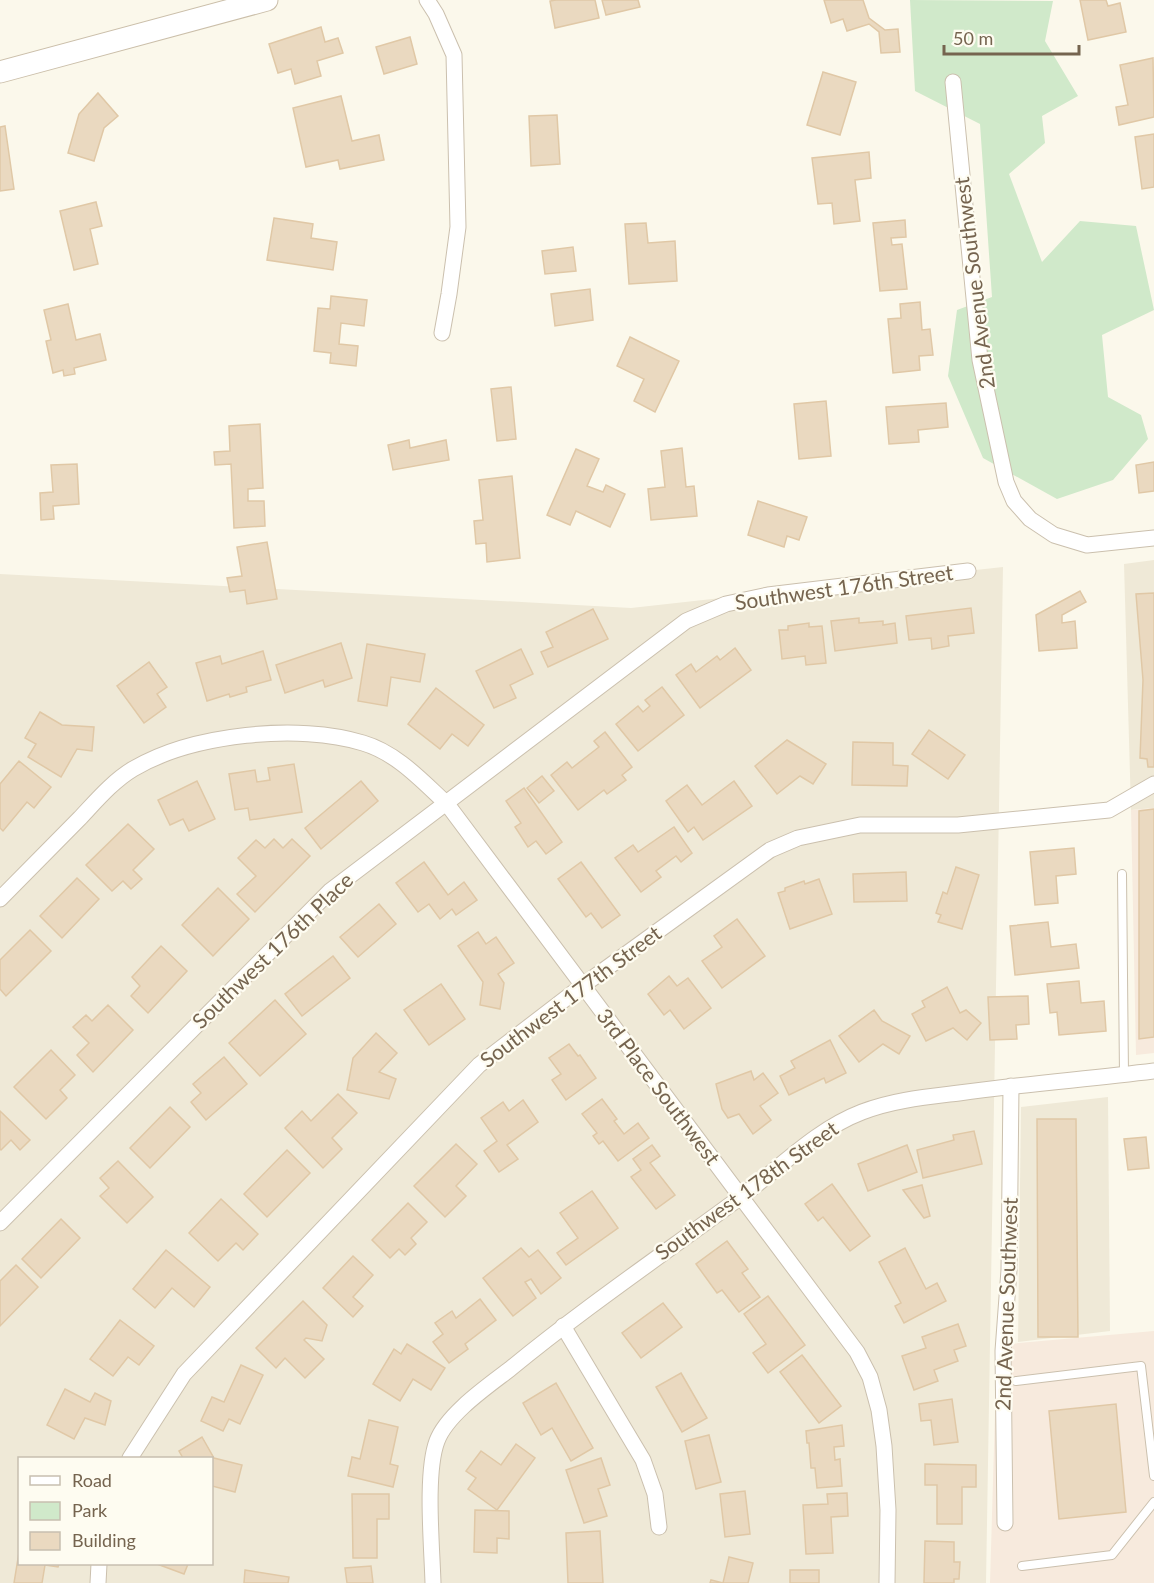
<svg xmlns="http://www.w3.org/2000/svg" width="1154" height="1583" viewBox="0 0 1154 1583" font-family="Lato,sans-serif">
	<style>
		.residential { fill: #efe9d7; fill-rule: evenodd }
		.commercial { fill: #f7eadd }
		.green { fill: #d0e9ca }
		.building { fill: #ead9c0; stroke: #e0c8a6; stroke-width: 1.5 }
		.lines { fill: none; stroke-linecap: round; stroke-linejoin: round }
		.lane-casing { stroke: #cbc0ae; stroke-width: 10 }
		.street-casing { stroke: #cbc0ae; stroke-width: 17 }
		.secondary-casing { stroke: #cbbfaa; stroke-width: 23 }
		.lane { stroke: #fff; stroke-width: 8 }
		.street { stroke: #fff; stroke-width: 15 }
		.secondary { stroke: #fff; stroke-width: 21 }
		.labels { text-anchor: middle; stroke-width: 4.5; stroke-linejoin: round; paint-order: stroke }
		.street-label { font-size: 21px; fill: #75644f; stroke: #fefcf1 }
	</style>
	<rect width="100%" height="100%" fill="#fbf8eb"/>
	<g class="residential">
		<path d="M1154 560V808L1131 810 1124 564Z"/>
		<path d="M1003 567 986 1583H0V574L631 608ZM20 1458H212V1564H20Z"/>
		<path d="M1108 1097 1110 1331 1018 1342 1021 1107Z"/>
	</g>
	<g class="commercial">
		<path d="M1154 808V1053L1136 1055 1131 810Z"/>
		<path d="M1154 1331V1583H990L997 1345Z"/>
	</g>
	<path class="green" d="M910 0 1053 1 1045 41 1078 96 1042 116 1045 143 1009 174 1042 262 1080 221 1136 226 1154 310 1102 335 1108 397 1141 415 1148 439 1113 480 1057 499 983 458 948 376 957 310 992 297 980 124 915 91Z"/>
	<g class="building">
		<path d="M556 0H595L599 18 555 28 550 1Z"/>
		<path d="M602 0H638L640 7 606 15Z"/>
		<path d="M824 0H863L869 18 885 30 898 29 900 52 881 53 879 32 869 24 847 31 843 19 831 23Z"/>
		<path d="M1080 0H1106L1108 6 1120 3 1126 32 1088 40Z"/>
		<path d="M321 27 325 42 338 38 343 53 317 61 321 76 295 84 291 69 278 73 269 44Z"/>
		<path d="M410 37 417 64 384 74 376 47Z"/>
		<path d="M1153 58 1154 117 1119 125 1116 107 1128 105 1120 65Z"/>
		<path d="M823 72 856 82 840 135 807 125Z"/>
		<path d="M98 93 118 116 104 128 94 161 68 153 79 114Z"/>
		<path d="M341 96 352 141 379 135 384 160 340 169 338 160 306 167 293 108Z"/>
		<path d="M557 115 560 164 531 166 529 116Z"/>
		<path d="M5 126 14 189 0 191V127Z"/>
		<path d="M1154 134V187L1142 189 1135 137Z"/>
		<path d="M869 152 871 178 855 180 860 221 834 224 832 203 818 204 812 158Z"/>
		<path d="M96 202 102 226 90 229 98 264 74 270 60 211Z"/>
		<path d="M274 218 313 224 311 238 337 242 333 270 267 260Z"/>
		<path d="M905 220 906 237 891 238 892 245 902 244 907 289 880 291 873 223Z"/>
		<path d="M646 223 648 243 675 241 677 281 629 284 625 224Z"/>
		<path d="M573 247 576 271 545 274 542 251Z"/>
		<path d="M590 289 593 320 555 326 551 294Z"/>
		<path d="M331 296 367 300 364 326 341 323 339 344 358 346 356 366 330 363 331 353 314 351 318 308 330 309Z"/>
		<path d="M920 302 922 330 930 329 933 355 919 356 920 370 893 373 888 319 901 318 900 304Z"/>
		<path d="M68 304 76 340 100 334 106 360 74 368 75 374 64 376 63 370 53 373 46 341 51 340 44 310Z"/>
		<path d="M630 337 679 361 655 412 634 401 644 379 617 366Z"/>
		<path d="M511 387 516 439 497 441 491 389Z"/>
		<path d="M826 401 831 456 799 459 794 404Z"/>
		<path d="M946 403 948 427 918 430 919 442 889 444 886 407Z"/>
		<path d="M260 424 263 488 248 489V501H264L265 526 234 528 231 464 215 465 214 452 230 451 229 426Z"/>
		<path d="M409 440 410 448 446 440 449 460 393 470 388 445Z"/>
		<path d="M682 448 686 487 694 486 697 516 651 520 648 489 665 487 661 451Z"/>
		<path d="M576 449 599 459 587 486 603 492 606 485 625 494 610 527 576 511 570 525 547 515Z"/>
		<path d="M1154 462V491L1139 493 1136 465Z"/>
		<path d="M77 464 79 504 53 506 54 519 41 520 40 493 53 492 51 465Z"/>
		<path d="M512 476 520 558 487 562 486 543 476 544 474 521 483 520 479 480Z"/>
		<path d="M758 501 807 517 799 540 787 536 784 547 748 535Z"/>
		<path d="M267 542 277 599 247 604 245 590 230 592 227 578 242 576 237 547Z"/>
		<path d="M1080 591 1086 602 1062 615V623L1075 621 1077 648 1039 651 1036 615Z"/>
		<path d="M1154 593V767H1148L1147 759 1140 758 1143 680 1136 594Z"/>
		<path d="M971 608 974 633 948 636 949 646 932 649 931 638 909 640 906 616Z"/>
		<path d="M593 609 608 639 548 667 541 652 553 647 546 632Z"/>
		<path d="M859 618V623L883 621V625L895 623 897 643 835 651 831 621Z"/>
		<path d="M809 623V627L822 626 826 663 806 665 805 656 782 659 779 630H788V626Z"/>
		<path d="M341 643 352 678 325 687 323 680 285 693 276 665Z"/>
		<path d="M367 644 425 654 420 682 391 677 387 706 358 701Z"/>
		<path d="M735 648 751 670 700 708 676 675 691 664 696 672 717 656 720 660Z"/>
		<path d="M521 649 533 674 510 685 516 698 494 708 476 671Z"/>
		<path d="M263 651 271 680 246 687 247 692 230 697 229 694 207 701 196 663 220 656 222 664Z"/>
		<path d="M149 662 167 687 157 694 166 707 144 723 117 686Z"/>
		<path d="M662 687 684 715 638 751 616 724 638 706 643 712 650 706 645 700Z"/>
		<path d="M436 688 484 725 468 746 452 734 440 749 408 724Z"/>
		<path d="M40 712 62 725 94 727 92 751 77 749 61 777 28 757 36 744 25 738Z"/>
		<path d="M929 730 965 755 948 779 912 754Z"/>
		<path d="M605 732 632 767 622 775 626 780 607 794 604 790 578 810 551 775 567 762 572 768 599 747 594 741Z"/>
		<path d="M787 740 826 764 813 784 800 776 777 794 755 766Z"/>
		<path d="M853 742 893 743V765L908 766 907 786 852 785Z"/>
		<path d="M19 761 51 787 34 808 27 802 3 831 0 828V784Z"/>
		<path d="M294 764 302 812 250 820 248 808 235 810 229 774 255 770 257 782 270 780 268 768Z"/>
		<path d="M542 776 554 791 539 803 527 788Z"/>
		<path d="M197 781 215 819 189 831 183 819 170 825 158 800Z"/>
		<path d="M361 781 378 801 321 849 305 828Z"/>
		<path d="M734 781 752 806 703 840 694 827 688 832 666 801 687 785 702 805Z"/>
		<path d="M524 788 562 842 546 854 536 841 528 847 515 827 521 823 506 801Z"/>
		<path d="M1154 809V1037L1139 1039V811Z"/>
		<path d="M128 824 154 849 133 870 142 879 131 889 123 881 112 891 86 865Z"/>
		<path d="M674 827 692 853 681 862 676 856 656 871 661 877 641 892 615 858 633 845 638 852Z"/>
		<path d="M274 839 283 848 292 839 310 856 255 912 237 894 256 876 238 858 256 840 265 848Z"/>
		<path d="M1074 848 1076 874 1056 876 1058 903 1035 905 1030 852Z"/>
		<path d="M424 862 448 895 464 882 477 900 456 915 452 909 440 919 429 904 418 912 396 883Z"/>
		<path d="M581 862 620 915 602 928 591 913 586 917 558 879Z"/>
		<path d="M956 867 979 875 962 929 938 922 941 915 936 913 943 892 947 894Z"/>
		<path d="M906 872 907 901 854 902 853 874Z"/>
		<path d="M77 878 99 899 62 938 40 916Z"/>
		<path d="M819 879 832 914 790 929 778 893 785 891V888L804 881 805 884Z"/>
		<path d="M218 888 249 919 213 956 182 925Z"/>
		<path d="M379 904 396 924 358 957 340 937Z"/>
		<path d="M737 919 765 956 722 988 702 961 722 947 714 936Z"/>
		<path d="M1048 922 1051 947 1076 944 1079 968 1015 975 1010 926Z"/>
		<path d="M30 930 51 951 6 996 0 989V960Z"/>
		<path d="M478 932 486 944 496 937 514 963 498 974 504 983 500 1009 480 1005 483 982 458 946Z"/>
		<path d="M161 946 187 971 148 1013 131 996 140 986 132 977Z"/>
		<path d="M333 956 350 978 302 1016 285 994Z"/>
		<path d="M669 976 677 986 688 978 711 1008 684 1029 670 1010 664 1015 648 994Z"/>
		<path d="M1079 981 1081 1003 1104 1001 1106 1031 1059 1035 1057 1012 1050 1013 1047 984Z"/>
		<path d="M441 984 465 1019 429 1045 404 1010Z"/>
		<path d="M947 987 960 1013 966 1010 981 1023 967 1040 953 1028 926 1041 912 1014 925 1007 922 1001Z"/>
		<path d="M1028 996 1029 1024 1016 1025 1017 1039 990 1040 988 997Z"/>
		<path d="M275 1000 306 1034 260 1076 229 1043Z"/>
		<path d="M108 1005 133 1030 93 1072 77 1055 89 1043 73 1027 86 1015 92 1021Z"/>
		<path d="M874 1010 882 1021 910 1036 899 1054 883 1044 859 1062 839 1036Z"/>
		<path d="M376 1033 397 1053 379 1072 396 1079 389 1099 347 1090 353 1058Z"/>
		<path d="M830 1040 846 1073 826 1083 824 1078 789 1095 780 1076 795 1068 791 1061Z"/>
		<path d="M569 1044 578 1056 580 1055 596 1078 566 1100 552 1080 561 1074 549 1058Z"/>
		<path d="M51 1050 75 1075 60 1090 67 1098 46 1119 14 1087Z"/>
		<path d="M224 1057 247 1084 206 1120 191 1102 201 1093 193 1084Z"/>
		<path d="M751 1071 754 1080 763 1073 778 1093 760 1106 771 1120 753 1134 739 1114 728 1118 722 1109 716 1084Z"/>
		<path d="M338 1094 357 1113 332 1138 342 1149 323 1168 285 1128 302 1111 311 1121Z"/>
		<path d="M602 1099 617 1119 614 1121 624 1134 638 1123 649 1138 618 1161 603 1141 599 1144 593 1136 597 1133 582 1114Z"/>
		<path d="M523 1100 538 1122 507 1145 518 1159 499 1172 484 1151 497 1141 481 1118 503 1102 509 1111Z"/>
		<path d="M170 1107 190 1127 150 1168 130 1148Z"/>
		<path d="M0 1111 30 1140 20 1150 11 1140 1 1150 0 1149Z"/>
		<path d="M1037 1119H1076L1078 1337H1038Z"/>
		<path d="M974 1131 982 1164 923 1178 917 1150 954 1140 953 1135Z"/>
		<path d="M1146 1137 1149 1168 1128 1170 1124 1139Z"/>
		<path d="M456 1144 477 1164 456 1186 466 1196 445 1217 414 1186Z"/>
		<path d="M652 1145 660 1156 650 1163 675 1195 656 1209 631 1177 641 1170 633 1159Z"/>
		<path d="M907 1145 917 1172 868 1191 858 1164Z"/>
		<path d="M287 1150 310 1173 267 1217 244 1194Z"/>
		<path d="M118 1161 153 1197 127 1223 100 1196 109 1188 100 1178Z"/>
		<path d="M832 1184 870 1236 850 1251 823 1217 818 1221 805 1204Z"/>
		<path d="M922 1185 930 1216 924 1218 903 1190Z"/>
		<path d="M592 1191 618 1228 566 1265 557 1253 578 1238 560 1213Z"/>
		<path d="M221 1199 258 1234 243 1250 236 1243 218 1261 189 1233Z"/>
		<path d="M408 1203 427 1222 411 1238 416 1244 405 1255 399 1249 390 1258 372 1240Z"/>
		<path d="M61 1219 80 1238 41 1278 22 1259Z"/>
		<path d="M727 1241 748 1269 742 1273 760 1297 739 1312 722 1290 717 1293 696 1264Z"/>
		<path d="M521 1248 529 1257 538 1250 561 1278 541 1294 531 1279 525 1282 536 1298 513 1316 483 1278Z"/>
		<path d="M905 1248 926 1289 937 1283 946 1301 904 1323 895 1306 901 1303 879 1262Z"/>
		<path d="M166 1250 210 1287 194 1307 172 1288 155 1308 133 1289Z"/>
		<path d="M353 1256 373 1275 353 1297 363 1306 353 1317 323 1288Z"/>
		<path d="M16 1265 38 1287 0 1326V1281Z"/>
		<path d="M768 1296 805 1345 768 1373 753 1353 766 1344 744 1314Z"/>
		<path d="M480 1299 496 1320 465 1344 468 1349 449 1363 433 1342 443 1334 435 1323 452 1311 456 1318Z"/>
		<path d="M303 1301 327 1325 322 1341 306 1338 304 1340 324 1359 305 1378 285 1358 276 1368 256 1348Z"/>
		<path d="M663 1303 682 1327 641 1358 622 1333Z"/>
		<path d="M120 1320 154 1346 139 1365 128 1357 113 1376 90 1359Z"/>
		<path d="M958 1324 966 1346 954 1350 958 1361 934 1370 938 1381 914 1390 902 1356 926 1348 922 1337Z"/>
		<path d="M407 1344 445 1368 431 1390 413 1379 400 1401 373 1384 394 1349 401 1354Z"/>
		<path d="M802 1355 841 1406 819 1423 780 1372Z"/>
		<path d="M241 1365 263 1375 240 1424 229 1419 223 1431 201 1421 212 1397 224 1402Z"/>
		<path d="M681 1373 707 1418 682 1432 656 1387Z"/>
		<path d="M556 1383 593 1448 571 1461 552 1428 541 1435 523 1403Z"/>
		<path d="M65 1389 90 1402 95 1393 111 1401 105 1425 85 1418 74 1439 47 1425Z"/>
		<path d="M952 1399 958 1442 934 1445 931 1420 921 1421 919 1404Z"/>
		<path d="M1116 1404 1126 1512 1059 1519 1049 1411Z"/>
		<path d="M369 1420 398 1427 390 1464 398 1466 393 1487 348 1476 352 1457 360 1459Z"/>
		<path d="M842 1425 844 1446 834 1447 835 1460 840 1459 842 1486 817 1488 815 1468H811L809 1443H807L806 1431Z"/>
		<path d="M709 1435 721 1482 696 1489 685 1441Z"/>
		<path d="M202 1437 214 1458 242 1465 235 1492 212 1486V1458H183L179 1451Z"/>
		<path d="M516 1444 535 1458 497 1510 468 1489 476 1478 466 1471 481 1451 501 1465Z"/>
		<path d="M601 1458 610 1485 598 1489 607 1516 584 1523 566 1470Z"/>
		<path d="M925 1464 976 1465V1487H962V1524H937V1485H925Z"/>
		<path d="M745 1491 750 1534 725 1537 720 1494Z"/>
		<path d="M847 1493 848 1516 831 1517 833 1553 806 1554 803 1505 828 1504 827 1494Z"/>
		<path d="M352 1494H389V1519H377V1558H353Z"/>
		<path d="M475 1510 509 1511V1539L497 1538V1553L474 1552Z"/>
		<path d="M600 1531 603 1583H568L566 1533Z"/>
		<path d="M925 1541 954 1542V1562H960L959 1579H954V1583H924Z"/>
		<path d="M20 1546V1564H59L58 1567 45 1565 42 1583H14Z"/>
		<path d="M729 1557 753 1563 748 1583H710L711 1580 723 1583Z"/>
		<path d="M157 1564H188L184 1574Z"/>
		<path d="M371 1566 373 1583H347L345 1568Z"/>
		<path d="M245 1570 289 1577 288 1583H244Z"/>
		<rect x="790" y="1570" width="29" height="13"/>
	</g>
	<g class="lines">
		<defs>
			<g id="lane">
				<path d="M1122 874 1124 1075"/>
				<path d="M1016 1381 1141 1366 1154 1476"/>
				<path d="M1022 1566 1112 1555 1154 1502"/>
			</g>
			<g id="street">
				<path d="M427 0 436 14 454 55 458 227 449 294 442 333"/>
				<path d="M953 82 980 360 1006 482 1014 501 1030 519 1054 535 1087 545 1154 538"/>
				<path d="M0 899C27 872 53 845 80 818 96 801 113 781 133 769 192 734 299 723 363 743 397 753 422 781 447 804L857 1352 870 1377 879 1410 884 1446 888 1510 887 1583"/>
				<path d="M0 1223 330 891 686 621 726 604 768 595 968 571"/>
				<path d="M563 1326 643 1460 655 1494 659 1527"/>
				<path d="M130 1458 184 1374 479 1065 582 986 770 850 798 838 860 825H958L1109 810 1154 784"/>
				<path d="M1005 1523 1003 1351 1009 1270 1011 1086"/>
				<path d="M98 1583 99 1564"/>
				<path d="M433 1583C432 1546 425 1473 437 1441 447 1414 488 1386 510 1369 583 1309 662 1255 738 1199 779 1169 815 1130 862 1112 893 1100 926 1097 959 1093 1024 1084 1089 1079 1154 1071"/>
			</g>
			<path id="secondary" d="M0 72 267 0"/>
		</defs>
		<use href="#lane" class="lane-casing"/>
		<use href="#street" class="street-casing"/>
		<use href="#secondary" class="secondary-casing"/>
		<use href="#lane" class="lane"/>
		<use href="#street" class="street"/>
		<use href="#secondary" class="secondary"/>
	</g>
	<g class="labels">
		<g class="street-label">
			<text transform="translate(975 283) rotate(-97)" y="7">2nd Avenue Southwest</text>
			<text transform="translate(844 588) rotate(-8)" y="7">Southwest 176th Street</text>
			<text transform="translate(273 951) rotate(-44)" y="7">Southwest 176th Place</text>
			<text transform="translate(571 997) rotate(-37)" y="7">Southwest 177th Street</text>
			<text transform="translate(658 1087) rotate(53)" y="7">3rd Place Southwest</text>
			<text transform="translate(747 1191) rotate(-36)" y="7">Southwest 178th Street</text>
			<text transform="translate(1007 1304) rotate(-88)" y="7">2nd Avenue Southwest</text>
		</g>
	</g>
	<rect x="18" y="1457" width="195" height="108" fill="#fefcf1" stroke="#c7bfb0" stroke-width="1.5"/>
	<rect x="30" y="1476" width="30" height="9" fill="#ffffff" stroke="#c7bfb0" stroke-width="1.5"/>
	<text x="72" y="1487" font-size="18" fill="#75644f">Road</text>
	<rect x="30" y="1502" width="30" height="18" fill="#d0e9ca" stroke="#c7bfb0" stroke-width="1.5"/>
	<text x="72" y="1517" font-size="18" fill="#75644f">Park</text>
	<rect x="30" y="1532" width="30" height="18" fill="#ead9c0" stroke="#c7bfb0" stroke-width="1.5"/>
	<text x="72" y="1547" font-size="18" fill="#75644f">Building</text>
	<path d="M944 45v9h135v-9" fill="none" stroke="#75644f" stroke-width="3"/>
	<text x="953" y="45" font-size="18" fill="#75644f" stroke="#fefcf1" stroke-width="4.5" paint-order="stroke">50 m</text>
</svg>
